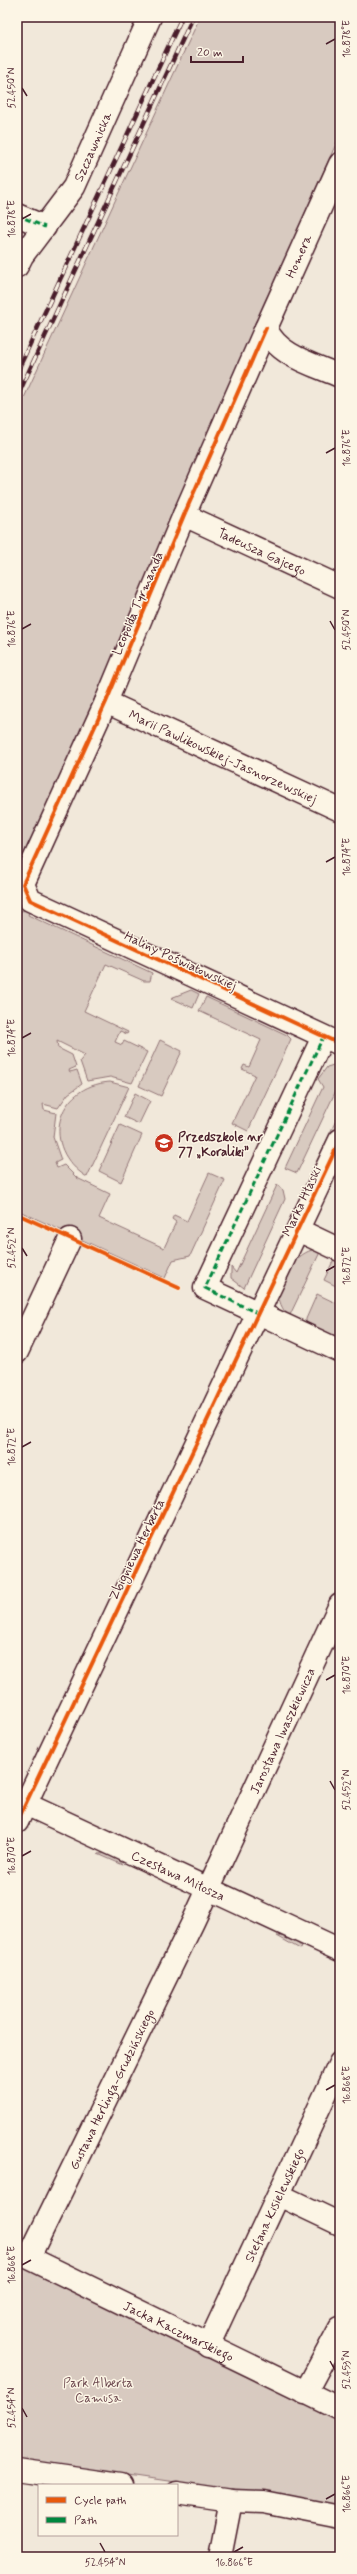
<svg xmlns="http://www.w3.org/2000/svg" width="357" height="2574" viewBox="0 0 357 2574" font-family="Mynerve,sans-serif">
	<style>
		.green { fill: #d8cac0; stroke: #917476 }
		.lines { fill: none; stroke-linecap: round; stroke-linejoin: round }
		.minor-casing { stroke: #4a1f2b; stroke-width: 25 }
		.minor { stroke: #fcf5e5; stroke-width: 22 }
		.rail-casing { stroke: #4a1f2b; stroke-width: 4.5 }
		.rail { stroke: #fcf5e5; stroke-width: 3; stroke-dasharray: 9; stroke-linecap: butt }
		.quiet { stroke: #00873e; stroke-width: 3; stroke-dasharray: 6 3; stroke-linecap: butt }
		.cycleway-casing { stroke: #fcf5e5; stroke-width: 6 }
		.cycleway { stroke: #e8590c; stroke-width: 4 }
		.ticks { fill: none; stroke: #4a1f2b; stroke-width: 1.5 }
		.labels { text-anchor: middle; stroke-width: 3; stroke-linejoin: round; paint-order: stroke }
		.street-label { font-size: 13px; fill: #4a1f2b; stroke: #fcf5e5 }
		.poi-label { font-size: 13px; font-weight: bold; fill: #4a1f2b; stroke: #fcf5e5; text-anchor: start }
		.park-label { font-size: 13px; fill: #6e4a50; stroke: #fcf5e5 }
		.neatline { fill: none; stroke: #4a1f2b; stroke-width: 1.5 }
		.ticks-label { font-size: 10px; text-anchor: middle; fill: #4a1f2b }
	</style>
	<rect width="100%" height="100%" fill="#f1e8da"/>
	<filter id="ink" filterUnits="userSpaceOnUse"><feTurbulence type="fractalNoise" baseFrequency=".025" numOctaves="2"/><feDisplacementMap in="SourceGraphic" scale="8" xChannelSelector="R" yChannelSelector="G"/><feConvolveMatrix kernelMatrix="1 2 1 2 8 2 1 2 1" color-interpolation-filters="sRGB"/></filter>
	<g filter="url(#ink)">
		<g class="green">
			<path d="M200 17H340V135L267 298 49 815 17 897V413Z"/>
			<path d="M30 910 28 915 152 973 150 981H144L106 964 84 1011 128 1032 127 1034 120 1031 115 1042 122 1045 124 1041 147 1052 132 1083 110 1077 87 1081 80 1061 85 1055 57 1041 58 1048 72 1055 76 1067 69 1070 70 1072 77 1070 82 1084 68 1094 58 1108 43 1104 44 1110 56 1113 53 1137 61 1160 55 1163 57 1168 64 1165 77 1178 110 1194 99 1218 164 1248 176 1222 172 1219 174 1215 187 1221 209 1173 225 1180 190 1256 173 1260 165 1278 17 1210V917L20 911Z"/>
			<path d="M191 990 199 994 193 1008 171 998Z"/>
			<path d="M206 997 287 1035 291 1039 248 1131 232 1123 255 1075 242 1069 244 1065 249 1067 261 1040 199 1011Z"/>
			<path d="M160 1040 182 1051 161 1096 139 1086Z"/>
			<path d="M340 1063V1082L297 1173 285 1168 323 1087 318 1079 327 1067Z"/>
			<path d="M110 1082 129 1087 87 1177C40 1148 55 1086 110 1082Z"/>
			<path d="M135 1093 150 1101 139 1124 124 1117Z"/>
			<path d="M340 1112V1121L310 1186 307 1181Z"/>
			<path d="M120 1125 142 1135 121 1182 99 1171Z"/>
			<path d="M277 1185 283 1190 285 1199 244 1288 231 1278V1267L236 1273Z"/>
			<path d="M312 1250H321L289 1317C284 1311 279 1304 279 1295 280 1277 295 1255 312 1250Z"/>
			<path d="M337 1258 340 1259V1288L324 1280 333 1261Z"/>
			<path d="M317 1294 340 1305V1342L306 1327V1319Z"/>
			<path d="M112 1853 114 1854 123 1865 98 1854Z"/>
			<path d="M277 1936 293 1937 302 1948 300 1949Z"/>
			<path d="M17 2262 340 2416V2465L335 2493V2509L292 2499 17 2459Z"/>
		</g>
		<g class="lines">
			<defs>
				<g id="minor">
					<path d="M340 164 266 328C277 356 315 365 340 376"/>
					<path d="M17 215 45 227"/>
					<path id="s1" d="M17 266 22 256 74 187 150 17"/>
					<path d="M266 328 184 515 106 702 23 884 30 900 340 1044"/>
					<path id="s2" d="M184 515 340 587"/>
					<path id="s3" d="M106 702 340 810"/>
					<path d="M323 1037 205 1288 340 1351"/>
					<path d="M298 1230 340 1250"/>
					<path d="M17 1352 70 1239"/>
					<path id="s4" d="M17 1800 340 1950"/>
					<path d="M17 1822 340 1140"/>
					<path d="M279 2195 340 2224"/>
					<path id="s5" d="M17 2252 340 2409"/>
					<path id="s6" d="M29 2257 193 1922 340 1605"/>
					<path id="s7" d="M208 2346 340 2063"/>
					<path d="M305 2393 340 2328"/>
					<path d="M17 2470 121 2485"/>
					<path d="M177 2493 231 2501 264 2502 340 2517"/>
					<path d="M220 2557 231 2501"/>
				</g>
			</defs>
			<use href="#minor" class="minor-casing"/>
			<use href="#minor" class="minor"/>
			<defs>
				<g id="rail">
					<path d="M17 372 182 17"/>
					<path d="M17 397 193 17"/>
				</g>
			</defs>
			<use href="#rail" class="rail-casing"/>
			<use href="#rail" class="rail"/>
			<g class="quiet">
				<path d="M17 215 45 227"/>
				<path d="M259 1314 205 1288 323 1037"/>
			</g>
			<defs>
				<g id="cycleway">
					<path d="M266 328 184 515 106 702 23 884 30 900 340 1044"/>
					<path d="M17 1214 179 1288"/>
					<path d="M17 1822 340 1140"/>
				</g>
			</defs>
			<use href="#cycleway" class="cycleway-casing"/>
			<use href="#cycleway" class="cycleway"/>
		</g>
	</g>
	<path class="ticks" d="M326 44 335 39M22 88 27 96M22 219 31 214M326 453 335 448M330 621 335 630M22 629 31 624M326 862 335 857M22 1038 31 1033M22 1248 27 1256M326 1271 335 1266M22 1447 31 1442M326 1680 335 1675M330 1781 335 1790M22 1856 31 1851M326 2090 335 2085M22 2265 31 2260M330 2361 335 2370M22 2408 27 2417M326 2499 335 2494M100 2543 105 2552M234 2552 243 2547"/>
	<defs>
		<symbol id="school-disc" viewBox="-11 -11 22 22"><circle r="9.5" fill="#c8321e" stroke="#fcf5e5"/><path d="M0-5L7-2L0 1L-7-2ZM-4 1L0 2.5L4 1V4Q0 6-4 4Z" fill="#fff"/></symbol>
	</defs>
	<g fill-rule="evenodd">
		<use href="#school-disc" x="153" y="1132" width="22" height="22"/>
	</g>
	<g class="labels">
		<g class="street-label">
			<text dy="5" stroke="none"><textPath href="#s1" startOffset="142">Szczawnicka</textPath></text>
			<text transform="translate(298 256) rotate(-66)" y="5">Homera</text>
			<text dy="5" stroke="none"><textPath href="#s2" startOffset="86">Tadeusza Gajcego</textPath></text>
			<text transform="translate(137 603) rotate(-67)" y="5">Leopolda Tyrmanda</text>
			<text dy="5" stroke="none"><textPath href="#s3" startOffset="129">Marii Pawlikowskiej-Jasnorzewskiej</textPath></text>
			<text transform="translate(181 960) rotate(25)" y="5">Haliny Poświatowskiej</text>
			<text transform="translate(301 1201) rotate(-65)" y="5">Marka Hłaski</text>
			<text transform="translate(136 1549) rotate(-64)" y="5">Zbigniewa Herberta</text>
			<text dy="5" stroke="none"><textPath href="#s6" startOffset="584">Jarosława Iwaszkiewicza</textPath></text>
			<text dy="5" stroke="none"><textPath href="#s4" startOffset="178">Czesława Miłosza</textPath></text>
			<text dy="5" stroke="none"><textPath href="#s6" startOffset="187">Gustawa Herlinga-Grudzińskiego</textPath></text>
			<text dy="5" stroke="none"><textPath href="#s7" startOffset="156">Stefana Kisielewskiego</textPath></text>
			<text dy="5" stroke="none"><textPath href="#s5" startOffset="180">Jacka Kaczmarskiego</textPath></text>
		</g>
		<g class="poi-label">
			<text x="178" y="1141">Przedszkole nr<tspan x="178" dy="15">77 „Koraliki”</tspan></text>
		</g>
		<g class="park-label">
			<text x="98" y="2387">Park Alberta<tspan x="98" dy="15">Camusa</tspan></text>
		</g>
	</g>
	<rect width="357" height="2574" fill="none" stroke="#fcf5e5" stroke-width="44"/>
	<rect x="38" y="2484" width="140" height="52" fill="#fcf5e5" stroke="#b59f9b"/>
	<rect x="46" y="2497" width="20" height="6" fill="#e8590c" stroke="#b59f9b"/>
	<text x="74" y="2504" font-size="12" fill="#4a1f2b">Cycle path</text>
	<rect x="46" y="2517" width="20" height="6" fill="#00873e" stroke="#b59f9b"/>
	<text x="74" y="2524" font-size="12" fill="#4a1f2b">Path</text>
	<path d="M191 56v6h52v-6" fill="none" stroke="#4a1f2b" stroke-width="2"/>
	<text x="197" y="56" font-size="12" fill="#4a1f2b" stroke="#fcf5e5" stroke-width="3" paint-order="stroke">20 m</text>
	<rect x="22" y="22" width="313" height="2530" class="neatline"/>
	<g class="ticks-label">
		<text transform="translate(346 39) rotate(-90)" y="4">16.878°E</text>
		<text transform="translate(11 88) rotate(-90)" y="4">52.450°N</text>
		<text transform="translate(11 219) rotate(-90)" y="4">16.878°E</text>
		<text transform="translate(346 448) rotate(-90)" y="4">16.876°E</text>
		<text transform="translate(11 629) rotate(-90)" y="4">16.876°E</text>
		<text transform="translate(346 630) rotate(-90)" y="4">52.450°N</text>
		<text transform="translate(346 857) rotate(-90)" y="4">16.874°E</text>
		<text transform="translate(11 1038) rotate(-90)" y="4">16.874°E</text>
		<text transform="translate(11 1248) rotate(-90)" y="4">52.452°N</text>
		<text transform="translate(346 1266) rotate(-90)" y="4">16.872°E</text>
		<text transform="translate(11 1447) rotate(-90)" y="4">16.872°E</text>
		<text transform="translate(346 1675) rotate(-90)" y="4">16.870°E</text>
		<text transform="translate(346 1790) rotate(-90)" y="4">52.452°N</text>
		<text transform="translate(11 1856) rotate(-90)" y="4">16.870°E</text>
		<text transform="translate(346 2085) rotate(-90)" y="4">16.868°E</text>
		<text transform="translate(11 2265) rotate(-90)" y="4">16.868°E</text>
		<text transform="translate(346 2370) rotate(-90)" y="4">52.453°N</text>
		<text transform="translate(11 2408) rotate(-90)" y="4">52.454°N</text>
		<text transform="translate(346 2494) rotate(-90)" y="4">16.866°E</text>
		<text x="105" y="2566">52.454°N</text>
		<text x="234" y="2566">16.866°E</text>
	</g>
</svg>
